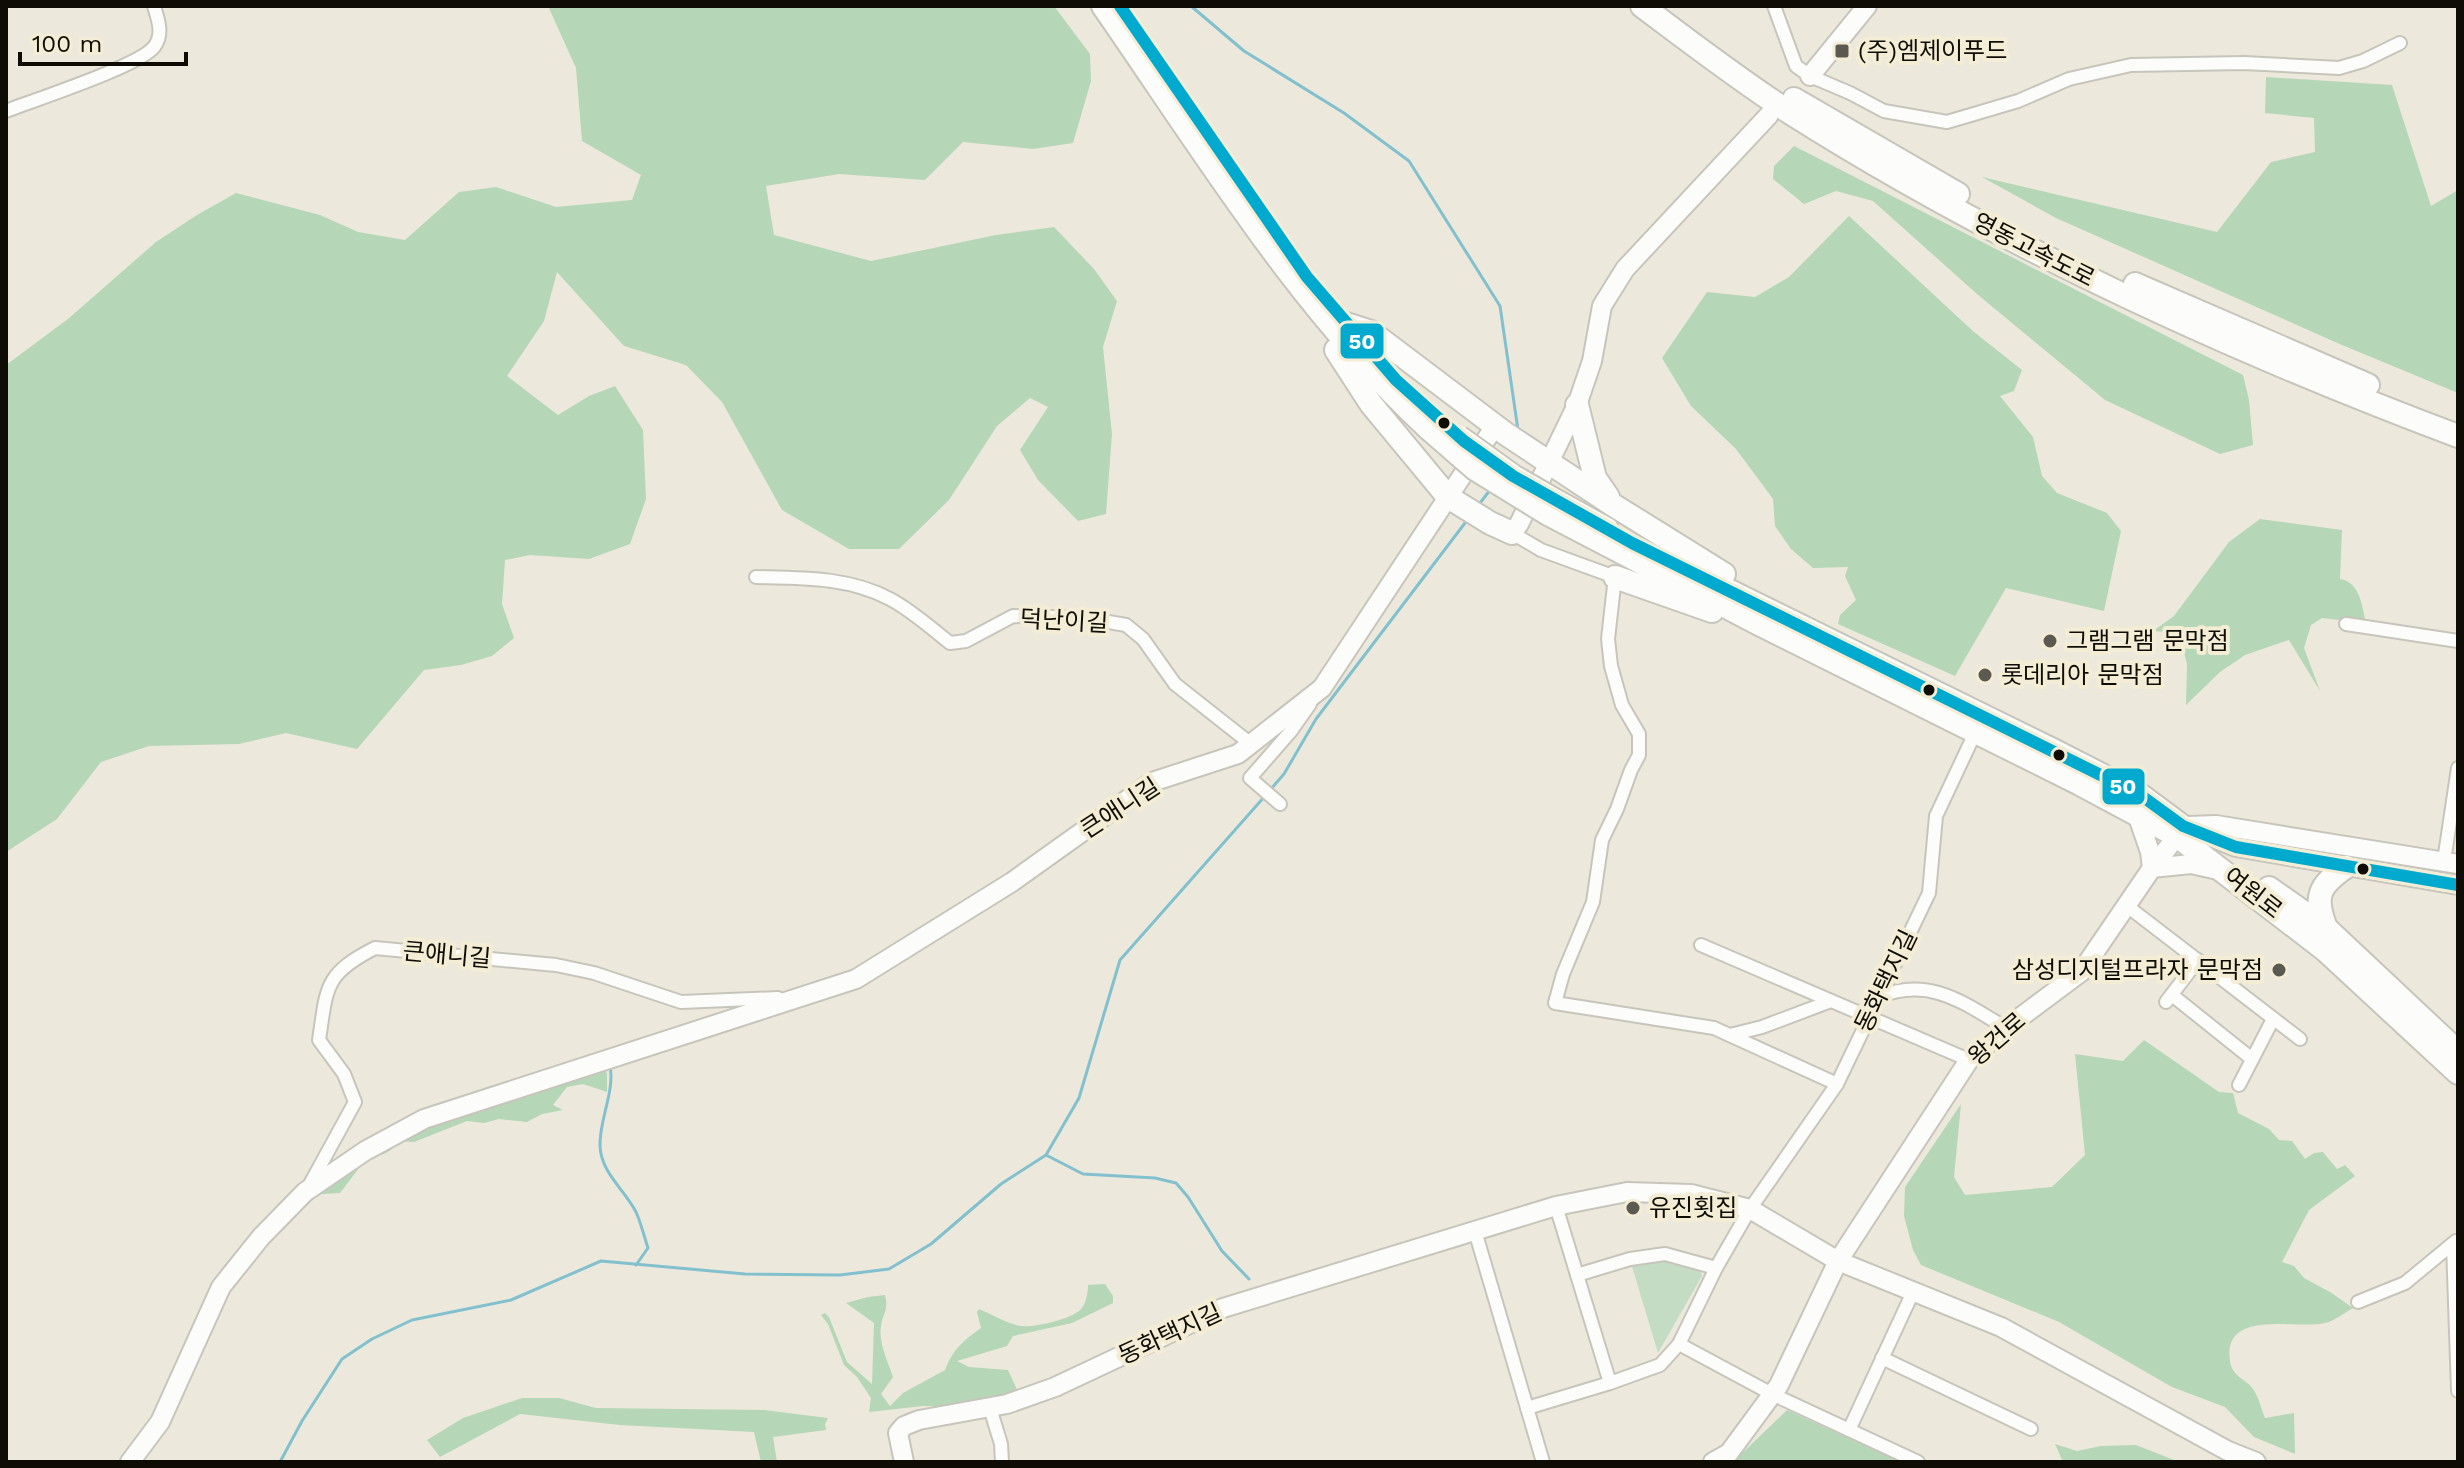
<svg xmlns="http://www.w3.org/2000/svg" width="2464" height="1468" viewBox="0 0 2464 1468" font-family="'Work Sans','Noto Sans KR',sans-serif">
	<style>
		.green { fill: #c4dcc3 }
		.forest { fill: #b5d6b7 }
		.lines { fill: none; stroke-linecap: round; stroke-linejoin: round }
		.stream { stroke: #83c0ce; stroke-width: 3 }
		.street-casing { stroke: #c7c5bb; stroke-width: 16 }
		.secondary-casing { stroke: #c7c5bb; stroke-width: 22 }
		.highway-casing { stroke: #c7c5bb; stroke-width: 26 }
		.street { stroke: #fcfcfa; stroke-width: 12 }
		.secondary { stroke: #fcfcfa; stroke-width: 18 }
		.highway { stroke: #fcfcfa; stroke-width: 22 }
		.highway-bridge-casing { stroke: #c7c5bb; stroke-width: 26; stroke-linecap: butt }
		.highway-bridge { stroke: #fcfcfa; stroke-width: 22 }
		.bus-1-casing { stroke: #f3edd5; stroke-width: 18 }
		.bus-1 { stroke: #00a9ce; stroke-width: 12 }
		.poi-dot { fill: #5c5950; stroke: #f3edd5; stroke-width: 3 }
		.bus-dot { fill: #0e0c05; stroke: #f3edd5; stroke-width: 3 }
		.labels { text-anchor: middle; stroke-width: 8; stroke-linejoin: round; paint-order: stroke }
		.poi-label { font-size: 24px; fill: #0e0c05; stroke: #f3edd5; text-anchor: start }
		.street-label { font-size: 24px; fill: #0e0c05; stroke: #f3edd5 }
		.line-badge { stroke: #f3edd5; stroke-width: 3 }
		.badge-label { font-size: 22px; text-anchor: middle; font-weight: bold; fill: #fff }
	</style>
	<rect width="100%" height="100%" fill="#ece9dc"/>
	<path class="green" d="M1658 1259 1675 1260 1699 1267 1702 1276 1658 1353 1631 1263Z"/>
	<g class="forest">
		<path d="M548 6H1054L1090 54 1091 81 1073 143 1033 149 963 142 925 180 839 174 766 186 774 235 871 261 996 235 1054 227 1094 269 1117 301 1103 347 1112 434 1106 514 1078 521 1038 480 1020 450 1048 407 1030 398 997 426 949 500 899 549H849L782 510 722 402 686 365 624 346 557 272 544 321 507 376 558 415 589 396 615 386 643 430 646 499 630 544 589 559 530 555 505 560 502 604 514 638 492 656 461 665 424 670 357 749 286 733 239 744 149 746 101 762 57 819 6 852V365L68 319 156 242 197 215 236 193 320 215 358 232 405 240 459 192 496 187 556 207 632 200 641 175 582 141 576 68Z"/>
		<path d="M2266 77 2392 85 2431 206 2458 190V393L2342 345 2056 218 1982 177 2217 232 2271 162 2315 152 2314 118 2265 113Z"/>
		<path d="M1794 146 2243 375 2249 400 2253 445 2220 454 2105 400 1977 294 1873 201 1836 191 1804 204 1773 179 1774 166Z"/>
		<path d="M1849 216 1974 332 2022 370 2014 391 2000 396 2033 437 2042 476 2057 493 2107 513 2121 531 2104 611 2006 588 1955 676 1838 624 1840 615 1856 600 1845 576 1848 567 1813 568 1791 549 1775 526 1773 499 1736 449 1691 406 1662 358 1707 292 1755 297 1789 277Z"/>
		<path d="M2260 519 2342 530 2340 579C2360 582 2362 606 2366 623L2322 618 2311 625 2304 648 2320 691 2289 640 2245 655 2220 672 2186 705 2187 664 2179 633 2153 631 2174 616 2229 542Z"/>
		<path d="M2144 1040 2219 1092 2233 1093 2238 1113 2269 1129 2279 1140 2292 1141 2305 1159 2314 1153 2323 1152 2337 1169 2345 1165 2355 1176 2309 1210 2282 1262 2294 1266 2304 1278 2330 1292 2353 1308C2344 1313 2334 1321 2325 1323 2297 1330 2222 1308 2230 1361 2232 1377 2245 1378 2253 1389 2259 1397 2261 1409 2265 1418L2294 1413 2295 1454 2254 1437 2225 1407 2172 1387 2059 1322 1921 1265 1913 1250 1904 1216 1905 1187 1961 1104 1954 1177 1965 1195 2052 1187 2085 1155 2075 1054 2123 1061Z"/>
		<path d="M604 1067 607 1074V1092L583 1084 567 1087 553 1105 563 1110 542 1114 527 1122 499 1119 484 1123 467 1121 414 1142 399 1141C389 1153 385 1156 369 1155L340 1193 322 1194 303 1204 387 1140Z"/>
		<path d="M1105 1284 1113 1296V1303L1072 1323 1013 1336 1007 1346 957 1361 969 1367 1008 1370 1020 1396 961 1406H923L869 1412 871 1398 857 1377 844 1365 828 1324 821 1315 825 1313 829 1317 847 1362 872 1384 874 1323 846 1303 868 1297 885 1295C889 1311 883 1312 881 1326 878 1342 888 1362 893 1377L881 1394 890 1406 903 1393 945 1370C952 1350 964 1340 981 1328L977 1312 979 1309C992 1314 1007 1324 1021 1326 1033 1328 1073 1319 1081 1309 1086 1304 1088 1292 1088 1285Z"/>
		<path d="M522 1398H559L596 1408 764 1410 828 1418 825 1424 826 1430 773 1437 777 1462H761L754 1432 620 1425 520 1414 440 1457 427 1440 463 1418Z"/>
		<path d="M1787 1410 1901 1462H1733Z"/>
		<path d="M2055 1444 2077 1451 2101 1446 2136 1445 2179 1462H2063Z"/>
	</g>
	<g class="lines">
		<g class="stream">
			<path d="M1191 6 1244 51 1344 113 1409 161 1500 306 1518 430"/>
			<path d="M1477 507 1490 490"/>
			<path d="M1270 790 1284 774 1316 719 1468 519"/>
			<path d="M610 1065C615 1093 599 1119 600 1146 601 1173 625 1190 636 1212 641 1223 644 1236 648 1248L636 1265"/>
			<path d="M1046 1155 1083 1174 1155 1178 1176 1183 1188 1197 1222 1251 1249 1279"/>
			<path d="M280 1462 302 1421 342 1359 372 1339 412 1320 511 1300 601 1261 745 1274 840 1275 889 1269 931 1244 1001 1184 1046 1155 1079 1098 1120 960 1265 796"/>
		</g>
		<defs>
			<g id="street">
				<path d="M1774 6 1796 66 1810 76 1850 93 1884 111 1947 122 2018 101 2069 79 2131 65 2244 63 2339 68 2363 61 2400 43"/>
				<path d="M6 111C34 100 139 66 154 47 164 34 158 20 154 6"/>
				<path d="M1512 533 1541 550 1615 577 1608 639 1611 666 1622 705 1639 734V755L1631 770 1617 809 1602 840 1593 902 1563 974 1555 1003 1714 1028 1837 1084"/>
				<path d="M756 577C802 578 849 577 890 599 911 610 931 628 950 643L966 641 1013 616 1085 618 1126 625 1143 639 1175 684 1251 744"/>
				<path d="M2346 624 2458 641"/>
				<path d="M1280 804 1250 778 1291 731 1310 704"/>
				<path d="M2444 861 2458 768"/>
				<path d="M2127 906 2300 1039"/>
				<path d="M1701 945 1969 1060"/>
				<path d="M2172 995 2252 1059"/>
				<path d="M1879 997C1929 976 1964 1003 2006 1028"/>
				<path d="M2166 1002 2198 960"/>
				<path d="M1730 1035 1762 1027 1831 1001"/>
				<path d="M2239 1085 2273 1019"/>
				<path d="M309 1186 355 1102 344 1074 319 1040C327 987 324 974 375 948L556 965 594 973 681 1002 778 998"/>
				<path d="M1556 1206 1610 1383"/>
				<path d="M1475 1231 1543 1462"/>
				<path d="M2453 1244 2458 1391"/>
				<path d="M1577 1275 1630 1259 1665 1254 1716 1268"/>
				<path d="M2358 1302 2405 1283 2456 1241"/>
				<path d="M1679 1344 1772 1394 1918 1462"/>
				<path d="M1882 1358 2031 1429"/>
				<path d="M990 1408 1001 1444 1002 1462"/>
				<path d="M1527 1408 1610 1383 1660 1365 1679 1344 1716 1268 1750 1209 1837 1084 1879 997 1929 893 1936 816 1975 733"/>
				<path d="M1849 1430 1913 1292"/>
			</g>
			<g id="secondary">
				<path d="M1810 76 1867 6"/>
				<path d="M1512 533 1519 524 1577 405 1592 361 1602 306 1625 269 1769 115"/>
				<path d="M2137 814 2150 852 2152 868 2191 864 2218 870"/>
				<path d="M2183 826 2236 847 2458 885"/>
				<path d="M2189 826 2216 825 2458 864"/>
				<path d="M130 1462 160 1422 221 1287 261 1237 305 1192 365 1151 424 1119 856 979 1012 882 1152 782 1238 754 1322 688 1495 426"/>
				<path d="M904 1462 898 1433 904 1426 919 1420 1007 1404 1055 1387 1223 1308 1556 1206 1627 1192 1691 1194 1750 1209 1838 1261 2001 1327 2228 1451 2256 1462"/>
				<path d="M1713 1462 1729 1453 1779 1385 1838 1261 1969 1060 2006 1028 2081 972 2152 868 2177 836"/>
			</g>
			<g id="highway">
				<path d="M1103 6C1205 153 1298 307 1429 429"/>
				<path d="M1642 6C1690 42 1738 79 1789 112 1999 245 2226 349 2458 436"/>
				<path d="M1794 99 1958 194"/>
				<path d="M2135 284 2368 385"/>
				<path d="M1346 324 1371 332 1506 434 1613 505 1724 574"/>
				<path d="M1336 350 1371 404 1448 497 1490 523 1512 533"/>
				<path d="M1577 405 1595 478 1608 497"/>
				<path d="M1558 502 1607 529"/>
				<path d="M1548 514 1759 624 2080 784 2177 836 2325 950 2458 1073"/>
				<path d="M1673 563 2051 749 2139 794 2182 826"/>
				<path d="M1615 577 1712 611"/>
				<path d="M2269 888 2326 928 2458 1052"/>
				<path d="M2326 928C2314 897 2318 886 2346 867"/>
			</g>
		</defs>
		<use href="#street" class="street-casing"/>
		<use href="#secondary" class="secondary-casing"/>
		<use href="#highway" class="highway-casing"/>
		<use href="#street" class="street"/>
		<use href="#secondary" class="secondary"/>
		<use href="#highway" class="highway"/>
		<defs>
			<g id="highway-bridge">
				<path d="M1429 429 1475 469 1548 514"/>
				<path d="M1459 437 1513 476 1558 502"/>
			</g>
		</defs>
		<use href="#highway-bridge" class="highway-bridge-casing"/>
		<use href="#highway-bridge" class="highway-bridge"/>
		<defs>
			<path id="bus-1" d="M1120 6 1307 277 1396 380 1464 441 1513 476 1632 543 2139 794 2183 826 2236 847 2458 885"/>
		</defs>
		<use href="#bus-1" class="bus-1-casing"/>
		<use href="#bus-1" class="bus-1"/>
	</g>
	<g class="poi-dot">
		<rect x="1834" y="43" width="16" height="16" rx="4"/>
		<circle cx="2050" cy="641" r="8"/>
		<circle cx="1985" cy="675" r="8"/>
		<circle cx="2279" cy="970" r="8"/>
		<circle cx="1633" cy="1208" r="8"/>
	</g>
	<g class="bus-dot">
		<circle cx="1444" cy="423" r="7"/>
		<circle cx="1929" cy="690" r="7"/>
		<circle cx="2059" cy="755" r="7"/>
		<circle cx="2363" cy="869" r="7"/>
	</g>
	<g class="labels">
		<g class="poi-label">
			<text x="1858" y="59">(주)엠제이푸드</text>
			<text x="2066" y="649">그램그램 문막점</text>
			<text x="2001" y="683">롯데리아 문막점</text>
			<text x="2263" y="978" text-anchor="end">삼성디지털프라자 문막점</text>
			<text x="1649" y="1216">유진횟집</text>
		</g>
		<g class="street-label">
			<text transform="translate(2034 250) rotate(27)" y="8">영동고속도로</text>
			<text transform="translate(1064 621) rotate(3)" y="8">덕난이길</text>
			<text transform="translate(1120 808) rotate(-33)" y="8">큰애니길</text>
			<text transform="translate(2253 893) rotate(38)" y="8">여원로</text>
			<text transform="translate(447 955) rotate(5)" y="8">큰애니길</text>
			<text transform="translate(1886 981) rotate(-64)" y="8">동화택지길</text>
			<text transform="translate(1997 1039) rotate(-41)" y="8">왕건로</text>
			<text transform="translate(1170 1334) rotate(-25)" y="8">동화택지길</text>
		</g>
	</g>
	<g class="line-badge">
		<rect x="1339" y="322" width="46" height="38" rx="8" fill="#00a9ce"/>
		<rect x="2101" y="767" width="45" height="39" rx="8" fill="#00a9ce"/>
	</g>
	<g class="badge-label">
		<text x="1362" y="349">50</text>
		<text x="2123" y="794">50</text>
	</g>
	<rect width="2464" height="1468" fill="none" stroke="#0e0c05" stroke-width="16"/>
	<path d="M20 52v12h166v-12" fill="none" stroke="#0e0c05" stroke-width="4"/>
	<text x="32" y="52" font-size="24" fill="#0e0c05" stroke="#f3edd5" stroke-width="6" paint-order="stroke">100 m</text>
</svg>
